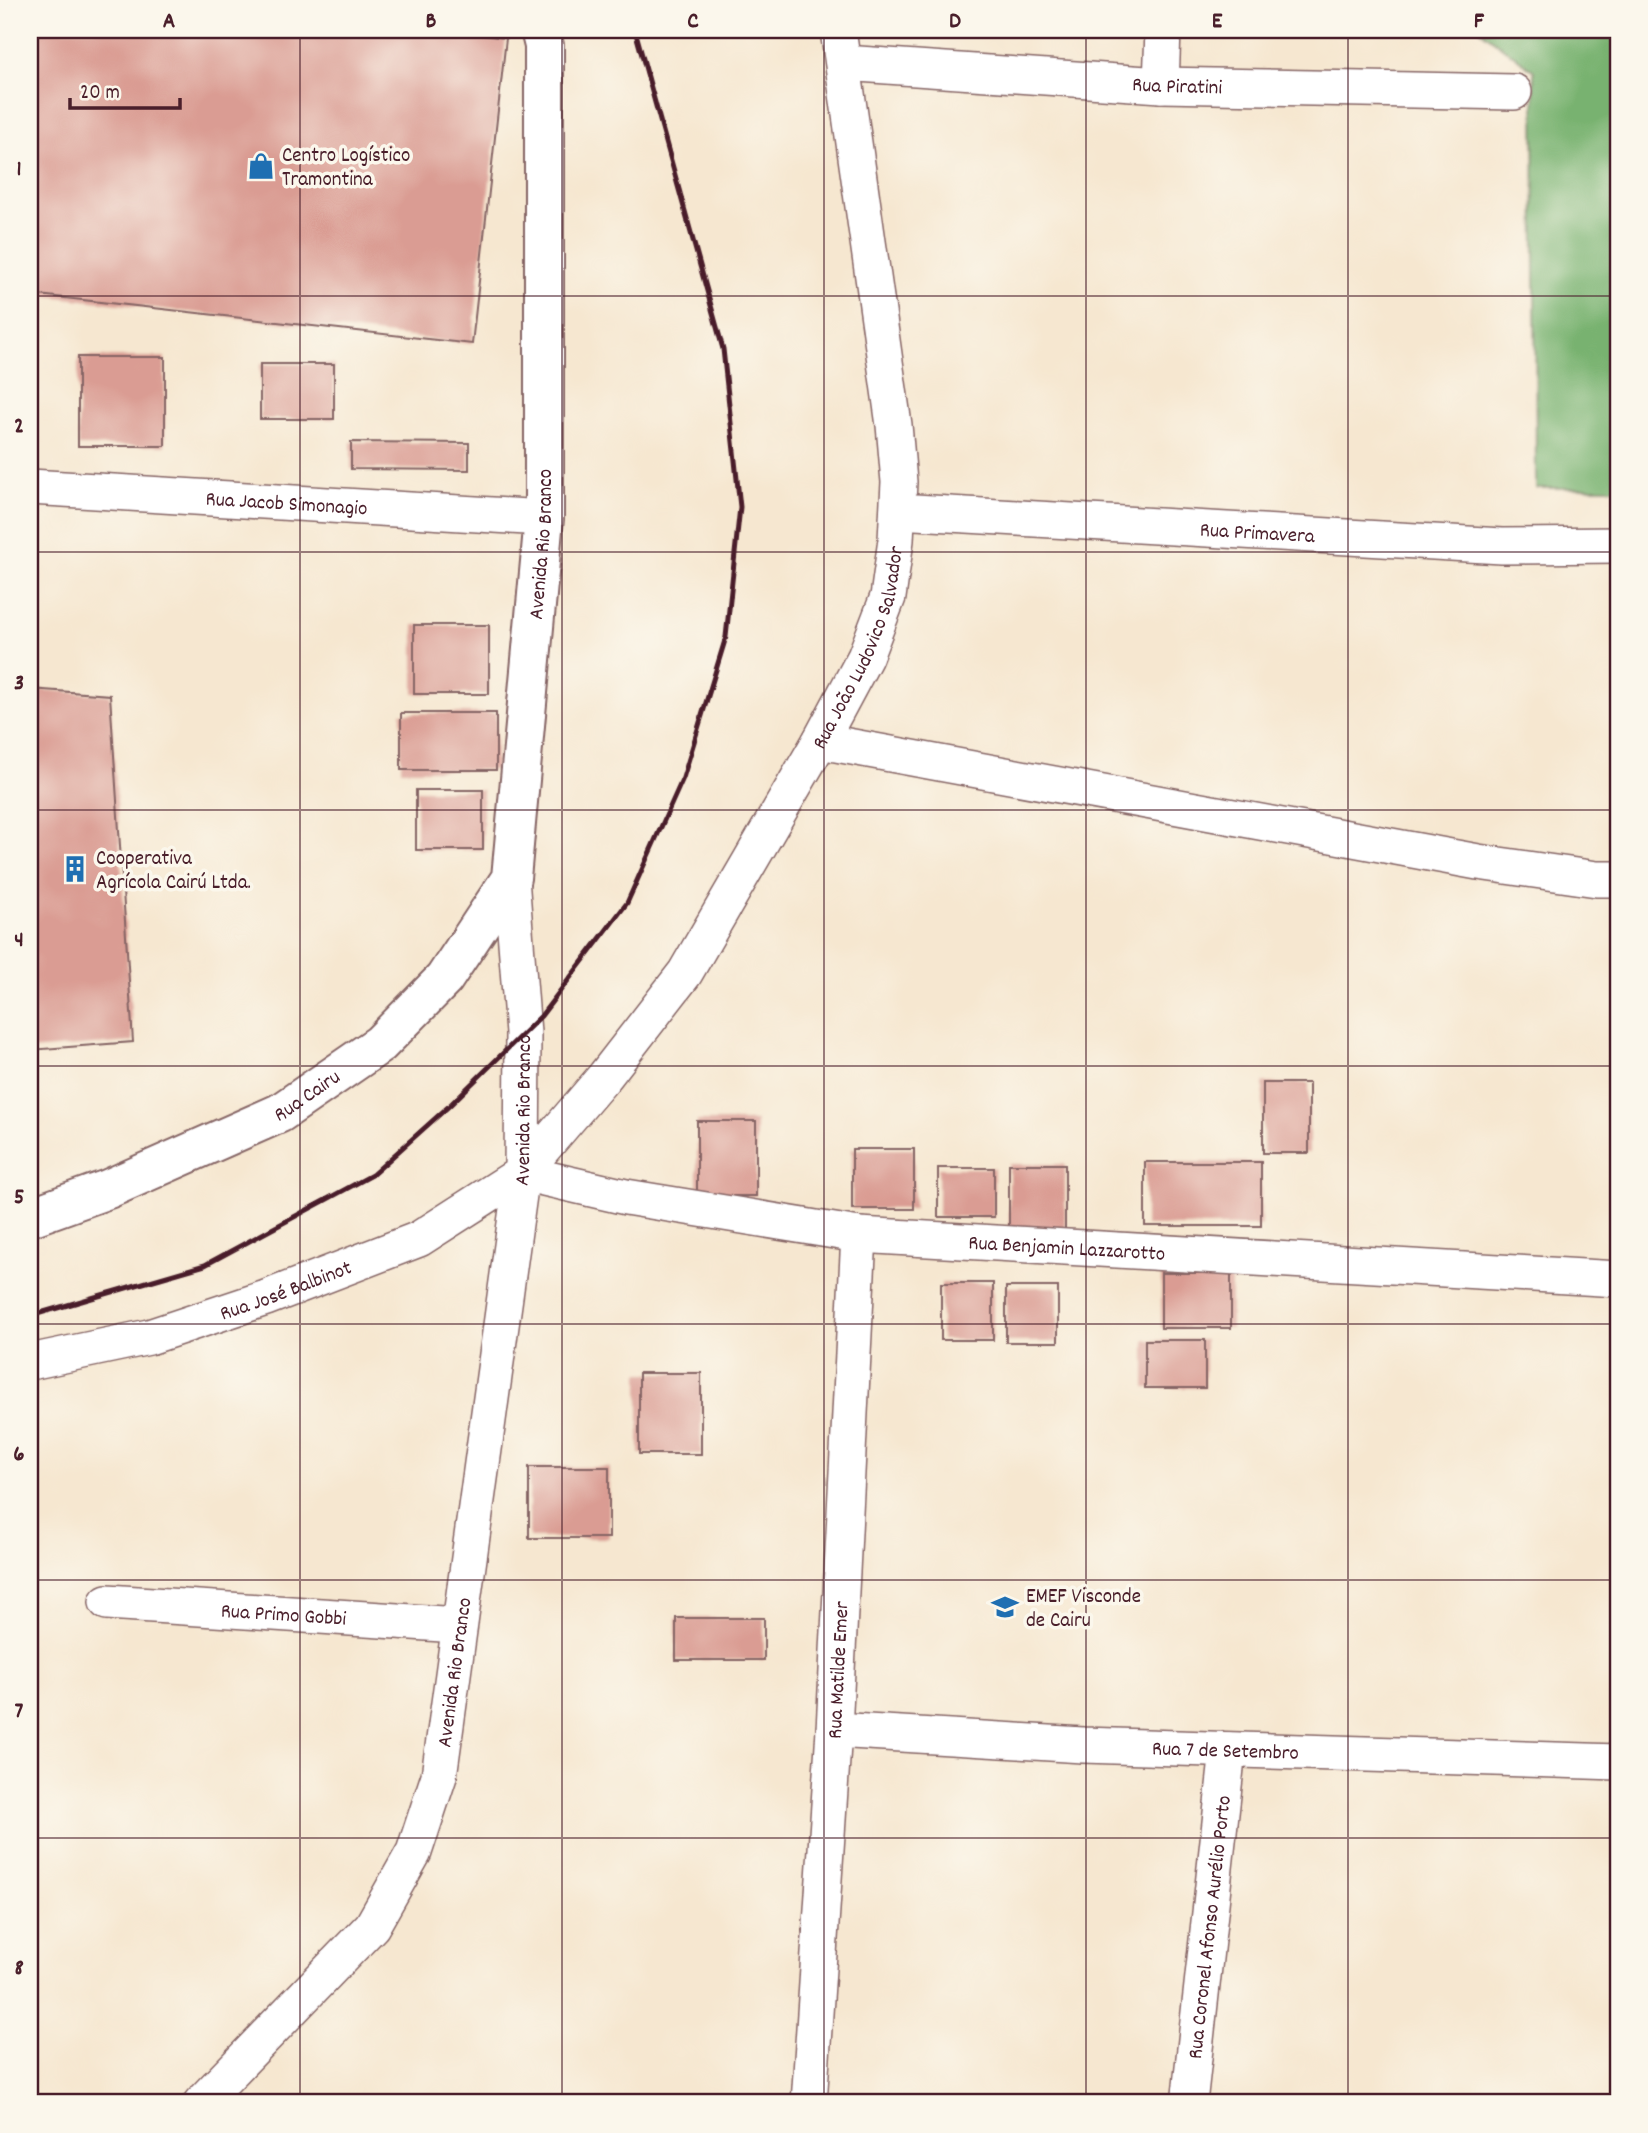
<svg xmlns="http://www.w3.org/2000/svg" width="1648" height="2133" viewBox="0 0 1648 2133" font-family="Dekko,sans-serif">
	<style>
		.forest { fill: #78b270; stroke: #61684e; stroke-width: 2 }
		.building { fill: #da9c93 }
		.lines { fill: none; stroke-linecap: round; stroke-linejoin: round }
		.minor-casing { stroke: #866565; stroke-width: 38 }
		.tertiary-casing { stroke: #866565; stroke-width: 42 }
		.minor { stroke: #fff; stroke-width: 35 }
		.tertiary { stroke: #fff; stroke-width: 38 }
		.rail { stroke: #4a1f2b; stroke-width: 5 }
		.grid { fill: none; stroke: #4a1f2b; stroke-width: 2; stroke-opacity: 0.55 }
		.labels { text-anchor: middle; stroke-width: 7; stroke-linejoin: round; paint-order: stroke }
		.street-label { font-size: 21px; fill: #4a1f2b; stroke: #fbf7ec }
		.poi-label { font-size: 21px; fill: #4a1f2b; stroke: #fbf7ec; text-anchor: start }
		.neatline { fill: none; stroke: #4a1f2b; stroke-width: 2.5 }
		.grid-label { font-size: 23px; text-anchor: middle; font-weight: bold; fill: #4a1f2b }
	</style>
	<rect width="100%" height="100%" fill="#fbf7ec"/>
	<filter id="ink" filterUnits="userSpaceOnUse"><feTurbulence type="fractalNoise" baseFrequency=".0143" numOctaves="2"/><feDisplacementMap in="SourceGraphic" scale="14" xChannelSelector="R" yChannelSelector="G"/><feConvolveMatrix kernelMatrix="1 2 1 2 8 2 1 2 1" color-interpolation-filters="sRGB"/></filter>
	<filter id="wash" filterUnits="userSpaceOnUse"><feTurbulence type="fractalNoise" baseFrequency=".00686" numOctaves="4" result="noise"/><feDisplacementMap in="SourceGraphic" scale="28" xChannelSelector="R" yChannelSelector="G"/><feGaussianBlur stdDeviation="1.57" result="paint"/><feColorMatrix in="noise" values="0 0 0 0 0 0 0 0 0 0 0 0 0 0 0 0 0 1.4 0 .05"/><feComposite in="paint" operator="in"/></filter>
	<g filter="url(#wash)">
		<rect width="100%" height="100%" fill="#f6e7d0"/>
		<path class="forest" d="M1480 30H1618V488H1536L1534 71Z"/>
		<g id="blocks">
			<g class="building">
				<path d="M30 30H441L506 38 472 344 30 294Z"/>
				<rect x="78" y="357" width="87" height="89"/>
				<rect x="260" y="364" width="74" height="55"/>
				<path d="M351 442 469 443V470L351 469Z"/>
				<rect x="414" y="625" width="75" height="69"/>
				<path d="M30 689 110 695 133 1042 30 1050Z"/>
				<rect x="401" y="713" width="95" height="57"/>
				<rect x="416" y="790" width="67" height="60"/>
				<rect x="1263" y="1083" width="46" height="70"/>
				<rect x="697" y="1121" width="59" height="75"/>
				<rect x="852" y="1149" width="62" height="60"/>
				<rect x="1145" y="1162" width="116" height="64"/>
				<rect x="1009" y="1164" width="56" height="65"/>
				<rect x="938" y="1168" width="56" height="49"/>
				<rect x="1161" y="1273" width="70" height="55"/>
				<rect x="941" y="1283" width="52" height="57"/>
				<rect x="1006" y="1287" width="52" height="55"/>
				<rect x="1145" y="1340" width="60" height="48"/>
				<rect x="639" y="1373" width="62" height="81"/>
				<rect x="529" y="1467" width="80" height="71"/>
				<rect x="676" y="1618" width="88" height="42"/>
			</g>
		</g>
	</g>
	<g filter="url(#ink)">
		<use href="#blocks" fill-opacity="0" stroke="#866565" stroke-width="2"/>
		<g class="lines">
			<defs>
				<g id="minor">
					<path id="s1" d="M844 63 1161 85 1514 92"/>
					<path d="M1161 85 1163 30"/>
					<path id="s2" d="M30 487 544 518"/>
					<path id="s3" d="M898 511 1502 546 1618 545"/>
					<path d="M820 741 1478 862 1597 879H1618"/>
					<path id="s4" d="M522 1173 626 1197 859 1235 1618 1279"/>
					<path id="s5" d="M30 1362 149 1337 266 1298 419 1239 522 1173 605 1076 685 973 820 741 865 657 888 597 896 540 899 482 894 425 838 30"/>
					<path id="s6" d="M107 1602 458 1625"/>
					<path id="s7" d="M834 1730 1083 1745 1618 1762"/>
					<path id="s8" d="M201 2103 372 1926 414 1852 439 1776 522 1173 523 1033 511 878"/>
					<path id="s9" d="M809 2103 834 1730 859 1235"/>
					<path id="s10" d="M1189 2103 1228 1750"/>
				</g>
				<g id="tertiary">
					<path id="s11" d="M30 1217 108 1189 280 1113 380 1044 444 979 511 878 544 518V46L540 30"/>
				</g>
			</defs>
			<use href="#minor" class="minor-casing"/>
			<use href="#tertiary" class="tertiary-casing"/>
			<use href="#minor" class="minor"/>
			<use href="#tertiary" class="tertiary"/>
			<path class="rail" d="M30 1316 205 1265 372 1175 449 1106 541 1016 627 903 683 778 726 637 740 507 723 349 635 30"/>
		</g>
	</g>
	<path class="grid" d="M300 30V2103M562 30V2103M824 30V2103M1086 30V2103M1348 30V2103M30 296H1618M30 552H1618M30 810H1618M30 1066H1618M30 1324H1618M30 1580H1618M30 1838H1618"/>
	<defs>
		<symbol id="shop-bare" viewBox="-9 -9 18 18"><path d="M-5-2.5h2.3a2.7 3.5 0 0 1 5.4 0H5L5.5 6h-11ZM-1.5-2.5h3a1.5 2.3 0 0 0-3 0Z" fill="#1f6fb2" stroke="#fbf7ec" stroke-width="2.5" paint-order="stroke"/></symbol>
		<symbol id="building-bare" viewBox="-9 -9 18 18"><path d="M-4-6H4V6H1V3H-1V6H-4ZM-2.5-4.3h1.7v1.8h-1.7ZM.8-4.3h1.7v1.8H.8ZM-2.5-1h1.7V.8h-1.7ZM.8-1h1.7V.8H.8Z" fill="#1f6fb2" stroke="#fbf7ec" stroke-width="2.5" paint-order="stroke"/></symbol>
		<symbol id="school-bare" viewBox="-9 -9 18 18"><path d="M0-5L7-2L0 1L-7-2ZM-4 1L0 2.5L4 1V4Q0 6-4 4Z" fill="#1f6fb2" stroke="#fbf7ec" stroke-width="2.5" paint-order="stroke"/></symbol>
	</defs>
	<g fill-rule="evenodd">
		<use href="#shop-bare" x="242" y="147" width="38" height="38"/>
		<use href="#building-bare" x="56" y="850" width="38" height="38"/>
		<use href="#school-bare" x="986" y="1588" width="38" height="38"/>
	</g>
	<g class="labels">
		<g class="street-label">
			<text dy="7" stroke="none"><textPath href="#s1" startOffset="334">Rua Piratini</textPath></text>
			<text dy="7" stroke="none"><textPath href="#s2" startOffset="257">Rua Jacob Simonagio</textPath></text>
			<text dy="7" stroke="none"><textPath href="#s3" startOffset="360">Rua Primavera</textPath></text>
			<text dy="7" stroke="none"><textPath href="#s11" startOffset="940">Avenida Rio Branco</textPath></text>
			<text dy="7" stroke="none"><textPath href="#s5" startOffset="1160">Rua João Ludovico Salvador</textPath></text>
			<text dy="7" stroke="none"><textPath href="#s11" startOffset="303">Rua Cairu</textPath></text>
			<text dy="7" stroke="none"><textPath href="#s8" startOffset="1083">Avenida Rio Branco</textPath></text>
			<text dy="7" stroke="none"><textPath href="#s4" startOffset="551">Rua Benjamin Lazzarotto</textPath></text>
			<text dy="7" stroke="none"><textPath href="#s5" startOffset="266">Rua José Balbinot</textPath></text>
			<text dy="7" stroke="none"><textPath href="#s6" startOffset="177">Rua Primo Gobbi</textPath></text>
			<text dy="7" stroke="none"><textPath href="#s9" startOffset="434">Rua Matilde Emer</textPath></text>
			<text dy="7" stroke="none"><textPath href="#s8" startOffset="516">Avenida Rio Branco</textPath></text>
			<text dy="7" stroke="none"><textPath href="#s7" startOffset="392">Rua 7 de Setembro</textPath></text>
			<text dy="7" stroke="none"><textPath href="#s10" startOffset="177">Rua Coronel Afonso Aurélio Porto</textPath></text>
		</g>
		<g class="poi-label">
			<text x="282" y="161">Centro Logístico<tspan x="282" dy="24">Tramontina</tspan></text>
			<text x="96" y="864">Cooperativa<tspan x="96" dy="24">Agrícola Cairú Ltda.</tspan></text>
			<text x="1026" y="1602">EMEF Visconde<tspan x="1026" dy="24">de Cairu</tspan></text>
		</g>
	</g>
	<rect width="1648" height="2133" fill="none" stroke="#fbf7ec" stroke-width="77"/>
	<path d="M70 98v10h110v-10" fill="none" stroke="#4a1f2b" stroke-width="3.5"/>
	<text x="80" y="98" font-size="21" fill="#4a1f2b" stroke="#fbf7ec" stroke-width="5" paint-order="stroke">20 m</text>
	<rect x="38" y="38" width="1572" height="2056" class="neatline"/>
	<g class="grid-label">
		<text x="169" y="27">A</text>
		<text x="431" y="27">B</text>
		<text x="693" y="27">C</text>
		<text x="955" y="27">D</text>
		<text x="1217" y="27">E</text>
		<text x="1479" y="27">F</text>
		<text x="19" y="175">1</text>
		<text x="19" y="432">2</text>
		<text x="19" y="689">3</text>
		<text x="19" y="946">4</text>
		<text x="19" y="1203">5</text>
		<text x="19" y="1460">6</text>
		<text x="19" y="1717">7</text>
		<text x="19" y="1974">8</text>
	</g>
</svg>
